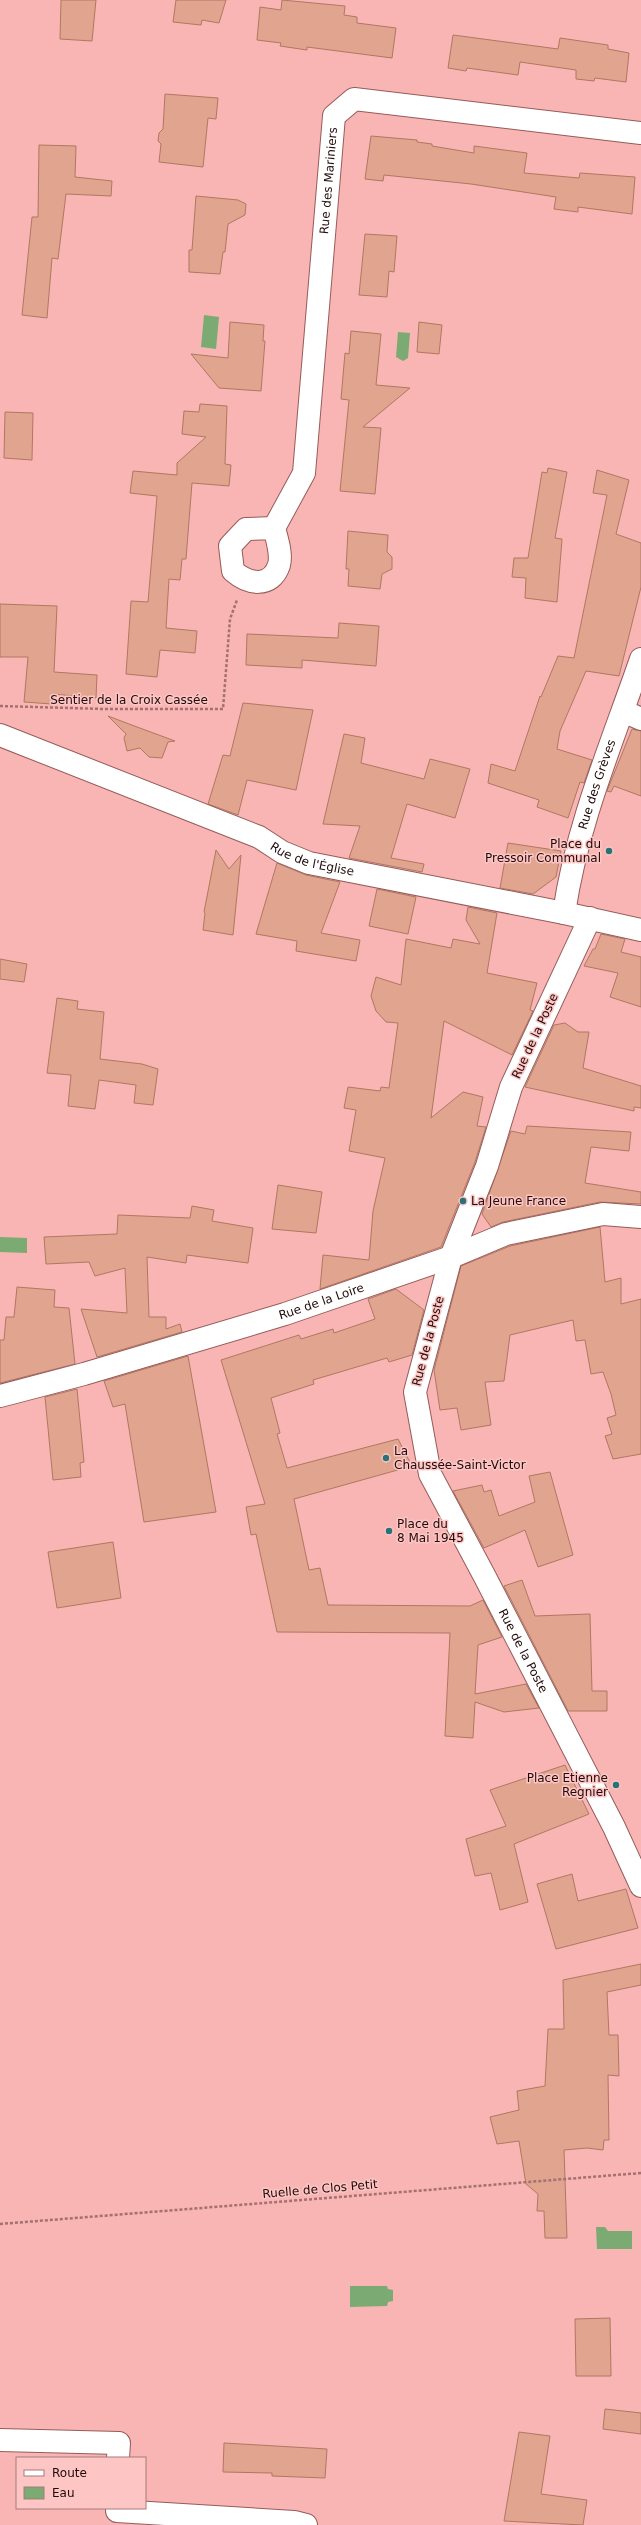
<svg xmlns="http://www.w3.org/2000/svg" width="641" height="2525" viewBox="0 0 641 2525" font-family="'DejaVu Sans',sans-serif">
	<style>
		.water { fill: #7bab73 }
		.building { fill: #e1a58f; stroke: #b07762 }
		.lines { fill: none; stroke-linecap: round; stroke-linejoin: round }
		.minor-casing { stroke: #965b5a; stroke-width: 24 }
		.path { stroke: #a37170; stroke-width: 2.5; stroke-dasharray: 3 2; stroke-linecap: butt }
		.minor { stroke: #fff; stroke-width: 22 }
		.poi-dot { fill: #297378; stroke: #fdc6c4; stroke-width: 1.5 }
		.labels { text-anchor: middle; stroke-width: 3; stroke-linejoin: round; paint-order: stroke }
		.street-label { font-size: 12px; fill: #210a0a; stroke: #fdc6c4 }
		.poi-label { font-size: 12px; fill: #210a0a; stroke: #fdc6c4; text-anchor: start }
	</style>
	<rect width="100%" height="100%" fill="#f8b5b3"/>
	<g class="water">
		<path d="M204 315 219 317 216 349 201 347Z"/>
		<path d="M398 332 410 333 408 358 403 361 396 357Z"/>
		<path d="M0 1237 27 1238V1253L0 1252Z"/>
		<path d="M596 2227H605L608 2231H632V2249H597Z"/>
		<path d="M350 2286H387L388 2289 393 2290V2301L388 2302 387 2306 350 2307Z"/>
	</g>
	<g class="building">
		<path d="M61 0H96L92 41 60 39Z"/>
		<path d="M176 0H226L219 23 202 20 201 25 173 22Z"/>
		<path d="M282 0 345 6 344 15 357 17V23L396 28 392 58 307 47V50L280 46 281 43 257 40 260 7 281 10Z"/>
		<path d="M453 35 558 49 560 38 608 45V49L629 53 626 82 595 78 594 81 576 79V70L520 62 518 75 467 68 466 71 448 68Z"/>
		<path d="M165 94 218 98 216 119 208 118 203 167 159 162 161 144 158 141 159 133 163 129Z"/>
		<path d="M371 136 417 140V142L432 144V146L474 153V146L527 153 524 173 579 178 580 173 635 177 632 214 578 207V212L554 209 556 197 471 184 384 175 383 181 365 179Z"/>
		<path d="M39 145 76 146 75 177 112 181 111 196 66 194 58 259 52 258 47 318 22 315 32 217H38Z"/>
		<path d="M196 196 238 200 246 204 245 215 228 224 225 252H223L220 274 189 272V250H192Z"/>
		<path d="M365 234 397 236 394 272 389 271 387 297 359 295Z"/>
		<path d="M230 322 264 325 263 341H265L261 391 219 388 191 354 228 358Z"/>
		<path d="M419 322 442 325 439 354 417 352Z"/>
		<path d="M351 331 381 334 376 385 410 388 363 427 381 428 375 494 340 491 349 400 341 399 345 353 349 354Z"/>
		<path d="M200 404 227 406 225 464 231 465 229 486 192 483 186 559H182L180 580 169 579 166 628 197 631 195 653 160 650 157 677 126 674 131 601 148 602 157 496 130 493 133 471 177 475V463L206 437 182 434 184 411 199 412Z"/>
		<path d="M5 412 33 413 32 460 4 458Z"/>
		<path d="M548 468 567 472 555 538 562 539 557 602 525 598 526 578 512 577 514 558H528L542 472 547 473Z"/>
		<path d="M597 470 629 480 616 534 641 543V587L619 676 586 671 560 731 557 749 592 760 584 783 580 782 568 818 537 807 539 800 488 783 491 764 515 771 540 696 541 697 558 656 574 658 607 495 593 493Z"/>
		<path d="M348 531 388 535 387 552 392 557V569L382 574 380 589 348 586 349 569H346Z"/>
		<path d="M0 604 57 606 54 672 97 675 96 698 53 694 52 704 24 702 28 657H0Z"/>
		<path d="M339 623 379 626 376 666 302 660V668L246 665 247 634 338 638Z"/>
		<path d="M243 703 313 710 296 790 247 780 238 815 208 804 223 755 230 756Z"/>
		<path d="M108 716 129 724 175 741 168 742 162 758 149 757 140 748 127 751 124 738 126 734Z"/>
		<path d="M632 729 641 731V796L614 786 611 792 607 791Z"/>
		<path d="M344 734 365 738 361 763 424 779 430 759 470 769 455 818 407 804 391 858 424 864 422 872 349 858 360 826 323 824Z"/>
		<path d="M508 843 561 851 556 877 533 894 500 888Z"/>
		<path d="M216 850 229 869 241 855 233 935 203 930 205 913 204 912Z"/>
		<path d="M277 863 306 875 340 882 321 933 360 940 356 961 296 951 297 941 256 934Z"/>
		<path d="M377 889 416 897 408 934 369 926Z"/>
		<path d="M468 907 497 913 487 973 537 983 530 1010 533 1011 512 1055 444 1021 431 1118 463 1092 483 1097 477 1126 486 1127 475 1162 441 1247 320 1289 323 1255 369 1260 373 1211 385 1158 349 1151 356 1110 344 1108 348 1087 380 1091 381 1087 389 1088 398 1023 386 1022 376 1011 371 996 376 977 401 985 406 939 451 948 453 939 480 944 466 920Z"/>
		<path d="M601 934 625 939 621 952 641 957V1007L610 997 618 973 584 966 593 949H595Z"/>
		<path d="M0 959 27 964 24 982 0 979Z"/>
		<path d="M57 998 78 1001 77 1009 104 1012 100 1059 142 1064 158 1069 153 1105 134 1103 136 1085 99 1080 95 1109 68 1106 71 1075 47 1073Z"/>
		<path d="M565 1023 578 1032H589L583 1068 641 1086V1108L634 1107V1111L525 1087 554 1025Z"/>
		<path d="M527 1126 631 1132 629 1151 591 1147 585 1183 641 1192V1204L600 1202 503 1222 491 1227 482 1214 511 1131 525 1134Z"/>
		<path d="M278 1185 322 1192 316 1233 272 1229Z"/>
		<path d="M192 1206 214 1210 212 1221 253 1228 248 1263 187 1255 186 1263 147 1257 149 1317H166V1329L180 1324 182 1332 97 1357 81 1309 127 1313 125 1268 95 1276 89 1262 46 1264 44 1237 117 1234 118 1215 190 1218Z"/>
		<path d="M600 1227 605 1282 621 1278V1304L641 1299V1454L613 1459 605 1436 612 1434 607 1418 616 1415 611 1394 603 1372 591 1374 585 1340 576 1341 573 1320 510 1335 504 1381 485 1382 491 1425 461 1430 457 1408 440 1410 434 1370 461 1266 510 1246Z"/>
		<path d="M17 1287 55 1290 54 1307 69 1308 75 1364 0 1383V1340H4L6 1317H14Z"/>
		<path d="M396 1289 424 1310 412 1355 389 1362 387 1358 313 1380 314 1384 271 1398 280 1433 277 1434 287 1468 398 1439 412 1466 294 1499 309 1570 320 1568 328 1605 470 1606 483 1600 502 1637 478 1645 475 1694 526 1684 539 1708 504 1712 475 1702 473 1738 445 1736 450 1633 277 1632 256 1534 251 1535 246 1507 265 1504 221 1360 299 1335 301 1339 333 1329 334 1333 375 1319 368 1299Z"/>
		<path d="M188 1356 216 1512 144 1522 125 1404 113 1407 104 1381Z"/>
		<path d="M77 1389 84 1462 80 1463 81 1477 53 1480 45 1397Z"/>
		<path d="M550 1472 573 1555 538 1567 525 1530 484 1548 453 1491 482 1485 484 1492 491 1490 499 1516 535 1502 529 1476Z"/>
		<path d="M113 1542 121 1598 57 1608 48 1552Z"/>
		<path d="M522 1580 535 1616 590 1614 592 1691H607V1711H568L504 1586Z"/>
		<path d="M565 1765 589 1814 514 1844 528 1902 500 1910 491 1873 475 1876 466 1839 506 1826 490 1790Z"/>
		<path d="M572 1874 578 1901 626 1889 638 1928 556 1949 537 1884Z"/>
		<path d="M641 1964V1985L607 1992 609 2035H618L619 2076 608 2075 609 2140H604L603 2150 587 2148 564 2150 567 2238H545L544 2211H537L538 2194 526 2184 519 2141 497 2144 490 2117 519 2110 517 2091 545 2086 548 2029H564L563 1980Z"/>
		<path d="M610 2318 611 2376H576L575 2319Z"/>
		<path d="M605 2409 641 2413V2434L603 2429Z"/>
		<path d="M519 2432 550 2436 541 2494 587 2500 583 2525 504 2521Z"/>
		<path d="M224 2443 327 2449 325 2478 272 2476V2473L223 2472Z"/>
	</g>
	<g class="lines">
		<defs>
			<g id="minor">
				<path id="s1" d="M274 528 304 473 334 116 354 99 641 133"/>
				<path d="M274 528C277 539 282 554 279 565 271 589 248 584 233 571L230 546 246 529Z"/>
				<path d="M623 711 641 719"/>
				<path id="s2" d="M0 735 259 837 282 852 309 863 564 913 641 930"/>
				<path id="s3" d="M564 913C577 824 612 743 641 659"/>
				<path id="s4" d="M590 918 511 1087 487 1166 451 1257 415 1392 430 1474 485 1577 614 1827 641 1886"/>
				<path id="s5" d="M0 1396 84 1374 285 1314 451 1257 506 1234 603 1214 641 1217"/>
				<path d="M0 2440 119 2443 118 2458"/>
				<path d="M117 2508V2511L294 2522 306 2525"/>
			</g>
		</defs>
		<use href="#minor" class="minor-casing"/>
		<g class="path">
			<path d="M0 706 104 709H223L230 619 237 600"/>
			<path d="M0 2224 641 2173"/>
		</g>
		<use href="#minor" class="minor"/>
	</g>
	<g class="poi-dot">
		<circle cx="609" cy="851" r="4"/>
		<circle cx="463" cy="1201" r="4"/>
		<circle cx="386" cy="1458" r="4"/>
		<circle cx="389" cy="1531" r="4"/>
		<circle cx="616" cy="1785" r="4"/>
	</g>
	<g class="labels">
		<g class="street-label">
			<text dy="4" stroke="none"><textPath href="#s1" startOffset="356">Rue des Mariniers</textPath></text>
			<text x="129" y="704">Sentier de la Croix Cassée</text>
			<text dy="4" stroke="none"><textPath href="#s3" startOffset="133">Rue des Grèves</textPath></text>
			<text dy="4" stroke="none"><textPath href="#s2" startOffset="337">Rue de l'Église</textPath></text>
			<text transform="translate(535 1036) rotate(-65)" y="4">Rue de la Poste</text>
			<text dy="4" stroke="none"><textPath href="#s5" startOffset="335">Rue de la Loire</textPath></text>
			<text transform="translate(428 1341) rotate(-75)" y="4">Rue de la Poste</text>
			<text dy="4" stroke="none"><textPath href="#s4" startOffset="790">Rue de la Poste</textPath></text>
			<text transform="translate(320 2189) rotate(-5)" y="4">Ruelle de Clos Petit</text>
		</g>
		<g class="poi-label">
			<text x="601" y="848" text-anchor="end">Place du<tspan x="601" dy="14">Pressoir Communal</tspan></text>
			<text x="471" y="1205">La Jeune France</text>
			<text x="394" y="1455">La<tspan x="394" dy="14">Chaussée-Saint-Victor</tspan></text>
			<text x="397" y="1528">Place du<tspan x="397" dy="14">8 Mai 1945</tspan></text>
			<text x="608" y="1782" text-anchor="end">Place Etienne<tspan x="608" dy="14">Regnier</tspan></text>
		</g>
	</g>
	<rect x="16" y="2457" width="130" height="52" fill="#fdc6c4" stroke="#a57b7a"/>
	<rect x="24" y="2470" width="20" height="6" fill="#ffffff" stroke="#a57b7a"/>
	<text x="52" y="2477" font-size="12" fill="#210a0a">Route</text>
	<rect x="24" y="2487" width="20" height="12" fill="#7bab73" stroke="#a57b7a"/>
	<text x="52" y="2497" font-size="12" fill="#210a0a">Eau</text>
</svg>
